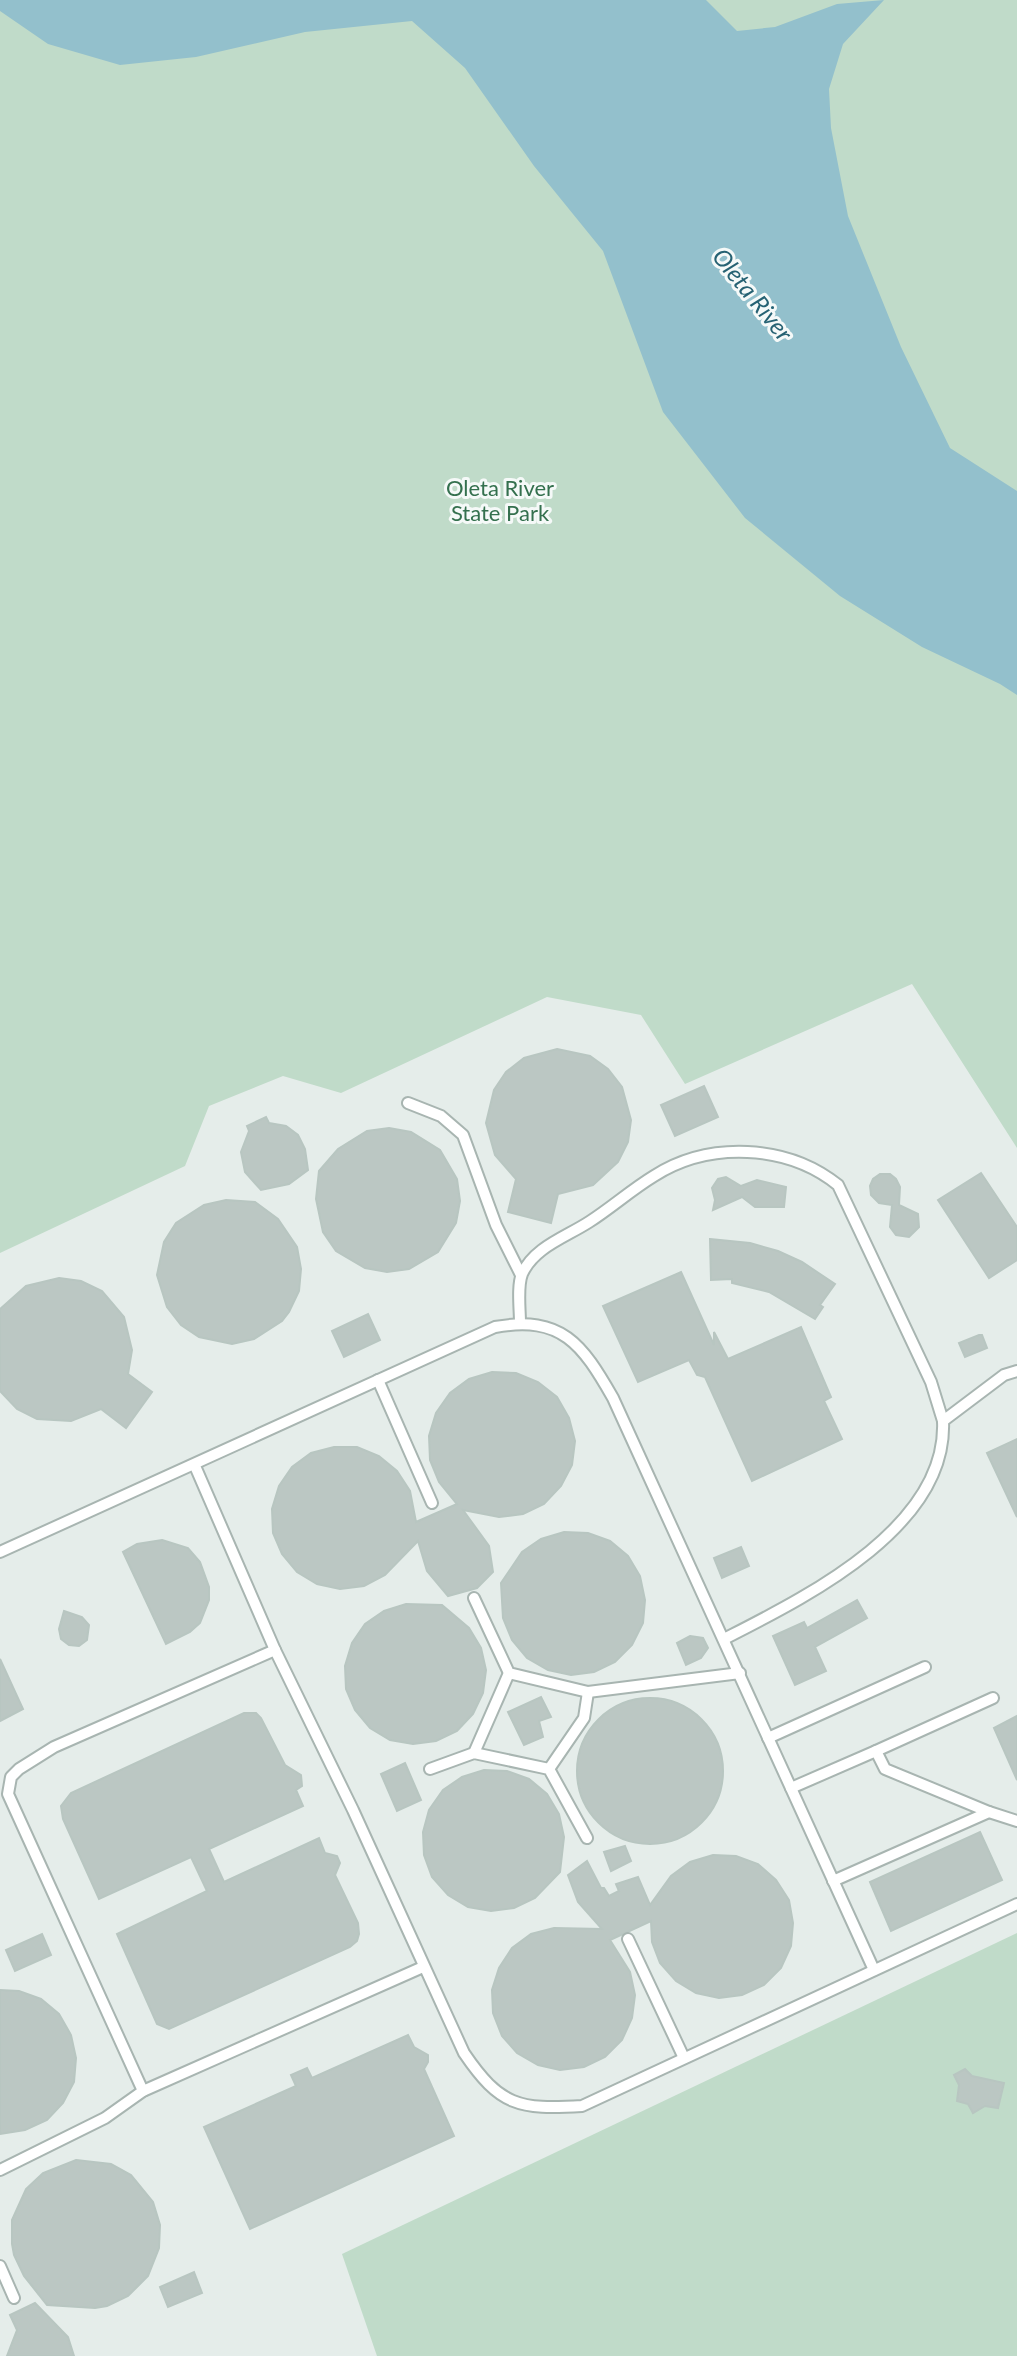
<svg xmlns="http://www.w3.org/2000/svg" width="1017" height="2356" viewBox="0 0 1017 2356" font-family="Lato,sans-serif">
	<style>
		.green { fill: #c0dbc9 }
		.water { fill: #93c0cc }
		.building { fill: #bbc7c3; stroke: #b8c6c1; stroke-width: 2 }
		.lines { fill: none; stroke-linecap: round; stroke-linejoin: round }
		.service-casing { stroke: #a8b5b1; stroke-width: 14 }
		.service { stroke: #fff; stroke-width: 10 }
		.labels { text-anchor: middle; stroke-width: 6; stroke-linejoin: round; paint-order: stroke }
		.park-label { font-size: 22px; fill: #34704e; stroke: #f5f9f8 }
		.water-label { font-size: 24px; font-style: italic; fill: #266273; stroke: #f5f9f8 }
	</style>
	<rect width="100%" height="100%" fill="#e5edea"/>
	<g class="green">
		<path d="M0 0H1017V1148L912 984 685 1084 641 1015 547 997 341 1093 283 1076 209 1106 185 1166 0 1253Z"/>
		<path d="M1017 1933V2356H377L342 2254Z"/>
	</g>
	<path class="water" d="M0 0H706L737 31 775 27 837 4 884 0 843 44 829 89 831 128 848 216 901 347 950 448 1017 491V695L1000 684 922 647 840 596 745 518 663 412 603 251 534 166 465 68 412 21 305 32 196 57 120 65 48 44 0 11Z"/>
	<g class="building">
		<path d="M557 1049 590 1056 608 1069 622 1087 631 1120 628 1142 618 1162 593 1185 558 1194 551 1223 508 1212 516 1179 495 1155 486 1123 494 1090 506 1072 524 1058Z"/>
		<path d="M704 1086 718 1117 675 1136 661 1105Z"/>
		<path d="M266 1117 269 1123 286 1126 298 1135 305 1149 308 1170 289 1184 261 1190 245 1172 241 1152 249 1131 247 1126Z"/>
		<path d="M389 1128 411 1132 440 1150 457 1179 460 1201 456 1223 438 1252 409 1269 387 1272 365 1268 336 1251 323 1232 316 1199 319 1171 338 1149 367 1131Z"/>
		<path d="M981 1173 1017 1227V1260L989 1278 938 1200Z"/>
		<path d="M880 1174H890L896 1179 900 1187 899 1205 918 1214 919 1227 909 1237 896 1235 890 1227 892 1205 879 1203 871 1195 870 1186 873 1179Z"/>
		<path d="M726 1177 741 1186 757 1180 786 1187 784 1207H755L742 1197 713 1210 715 1200 712 1188 718 1179Z"/>
		<path d="M226 1200 255 1202 278 1219 297 1247 301 1269 299 1291 289 1312 282 1321 254 1339 232 1344 199 1337 181 1325 167 1307 157 1275 164 1242 176 1223 204 1205Z"/>
		<path d="M710 1239 750 1243 778 1251 802 1262 835 1284 820 1305 823 1307 815 1319 769 1292 732 1283V1279L711 1280Z"/>
		<path d="M681 1272 714 1345V1332L728 1359 801 1327 831 1397 824 1401 842 1439 752 1481 705 1377 697 1375 689 1360 638 1382 603 1306Z"/>
		<path d="M59 1278 81 1281 102 1291 124 1317 132 1350 128 1374 152 1392 126 1428 101 1409 71 1421 37 1419 17 1409 0 1391V1309L26 1286Z"/>
		<path d="M368 1314 380 1340 344 1357 332 1331Z"/>
		<path d="M979 1335H982L987 1348 965 1357 959 1343Z"/>
		<path d="M492 1372 516 1373 538 1382 557 1397 569 1418 575 1441 572 1465 561 1486 544 1504 523 1514 499 1517 463 1510 489 1546 493 1572 477 1588 448 1596 427 1571 418 1541 385 1575 364 1586 340 1589 317 1584 297 1572 282 1554 273 1533 272 1509 279 1486 292 1467 311 1453 334 1447H357L379 1456 397 1471 410 1491 416 1522 457 1504 439 1482 430 1460 429 1436 436 1413 450 1393 469 1379Z"/>
		<path d="M1017 1439V1517L987 1453Z"/>
		<path d="M564 1532 588 1533 610 1541 628 1556 640 1576 645 1600 643 1623 632 1645 615 1662 594 1672 571 1675 548 1670 527 1658 512 1640 503 1618 501 1583 522 1552 541 1539Z"/>
		<path d="M162 1540 188 1548 200 1562 209 1587V1600L200 1623 190 1632 166 1644 123 1552 137 1544Z"/>
		<path d="M741 1547 749 1566 722 1578 714 1558Z"/>
		<path d="M857 1600 867 1618 815 1647 826 1671 795 1685 773 1636 804 1622 807 1628Z"/>
		<path d="M406 1604 442 1605 469 1628 481 1648 486 1670 483 1693 473 1714 457 1731 436 1741 413 1744 390 1740 370 1728 355 1710 346 1689 345 1666 352 1643 365 1624 384 1611Z"/>
		<path d="M64 1611 82 1617 89 1625 87 1640 79 1646 69 1645 61 1639 59 1629Z"/>
		<path d="M690 1636 703 1638 708 1648 701 1658 686 1665 677 1643Z"/>
		<path d="M0 1659 23 1709 0 1721Z"/>
		<path d="M541 1697 551 1717 539 1721 543 1737 524 1745 508 1712Z"/>
		<circle cx="650" cy="1771" r="73"/>
		<path d="M244 1713H256L261 1718 285 1765 301 1775 302 1786 296 1790 303 1806 209 1849 224 1882 319 1838 325 1853 337 1856 340 1863 335 1875 358 1923 359 1934 357 1941 350 1947 169 2029 157 2024 117 1934 207 1891 191 1857 99 1899 63 1819 61 1806 71 1793Z"/>
		<path d="M1017 1716V1780L994 1728Z"/>
		<path d="M405 1763 421 1800 397 1811 381 1774Z"/>
		<path d="M484 1770 507 1771 529 1779 547 1794 559 1814 564 1837 560 1872 535 1898 514 1908 491 1911 468 1907 448 1895 432 1877 424 1855 423 1832 429 1810 443 1790 462 1777Z"/>
		<path d="M980 1832 1002 1880 891 1931 870 1882Z"/>
		<path d="M625 1846 631 1861 611 1871 604 1852Z"/>
		<path d="M713 1855 736 1856 758 1864 776 1880 789 1900 793 1923 791 1946 781 1968 764 1985 742 1995 719 1998 696 1993 676 1981 660 1963 652 1942 651 1921 610 1940 630 1972 635 1995 632 2018 622 2040 605 2057 584 2067 560 2070 538 2065 517 2053 502 2036 493 2013 492 1990 499 1968 512 1948 531 1934 554 1928 602 1929 578 1902 568 1875 587 1861 601 1888H604L609 1896 619 1891 616 1884 638 1877 650 1905 671 1876 690 1862Z"/>
		<path d="M42 1934 51 1955 15 1971 6 1950Z"/>
		<path d="M0 1990 19 1991 41 1999 59 2014 71 2035 76 2058 74 2082 63 2103 47 2120 25 2130 0 2134Z"/>
		<path d="M408 2035 414 2047 428 2055V2062L424 2069 454 2136 250 2229 204 2127 296 2086 291 2075 307 2068 312 2078Z"/>
		<path d="M965 2069 972 2076 1004 2083 998 2108 985 2106 973 2113 968 2104 957 2101 959 2085 954 2075Z"/>
		<path d="M76 2160 111 2164 131 2175 153 2202 160 2225 159 2248 148 2276 128 2296 107 2306 95 2308 47 2305 24 2276 14 2255 12 2244V2220L26 2189 43 2173Z"/>
		<path d="M194 2272 202 2293 168 2307 160 2287Z"/>
		<path d="M35 2303 68 2337 74 2356H7L17 2330 10 2315Z"/>
	</g>
	<g class="lines">
		<defs>
			<g id="service">
				<path d="M408 1103 441 1116 463 1135 496 1225 521 1275"/>
				<path d="M520 1323C520 1309 517 1286 522 1274 534 1247 566 1237 589 1222 611 1208 631 1190 654 1176 709 1141 787 1144 838 1185L931 1382 943 1421"/>
				<path d="M378 1380 432 1503"/>
				<path d="M195 1466 275 1650 353 1810 464 2053C500 2106 519 2110 582 2106L1017 1904"/>
				<path d="M0 1552 495 1327C562 1315 582 1344 613 1398L874 1970"/>
				<path d="M474 1598 509 1673 588 1692 740 1673"/>
				<path d="M724 1639C804 1598 948 1528 943 1421L1004 1375 1017 1371"/>
				<path d="M768 1738 925 1667"/>
				<path d="M876 1751 993 1698"/>
				<path d="M474 1753 509 1673"/>
				<path d="M430 1769 474 1753 549 1769 587 1838"/>
				<path d="M549 1769 584 1718 588 1692"/>
				<path d="M791 1788 876 1751 885 1769 989 1812 833 1881"/>
				<path d="M989 1812 1017 1821"/>
				<path d="M628 1939 684 2058"/>
				<path d="M143 2091 8 1794 11 1777 19 1769 54 1747 275 1650"/>
				<path d="M0 2170 105 2118 143 2091 423 1967"/>
				<path d="M0 2266 14 2298"/>
			</g>
		</defs>
		<use href="#service" class="service-casing"/>
		<use href="#service" class="service"/>
	</g>
	<g class="labels">
		<g class="park-label">
			<text x="500" y="496">Oleta River<tspan x="500" dy="25">State Park</tspan></text>
		</g>
		<g class="water-label">
			<text transform="translate(752 295) rotate(51)" y="8">Oleta River</text>
		</g>
	</g>
</svg>
